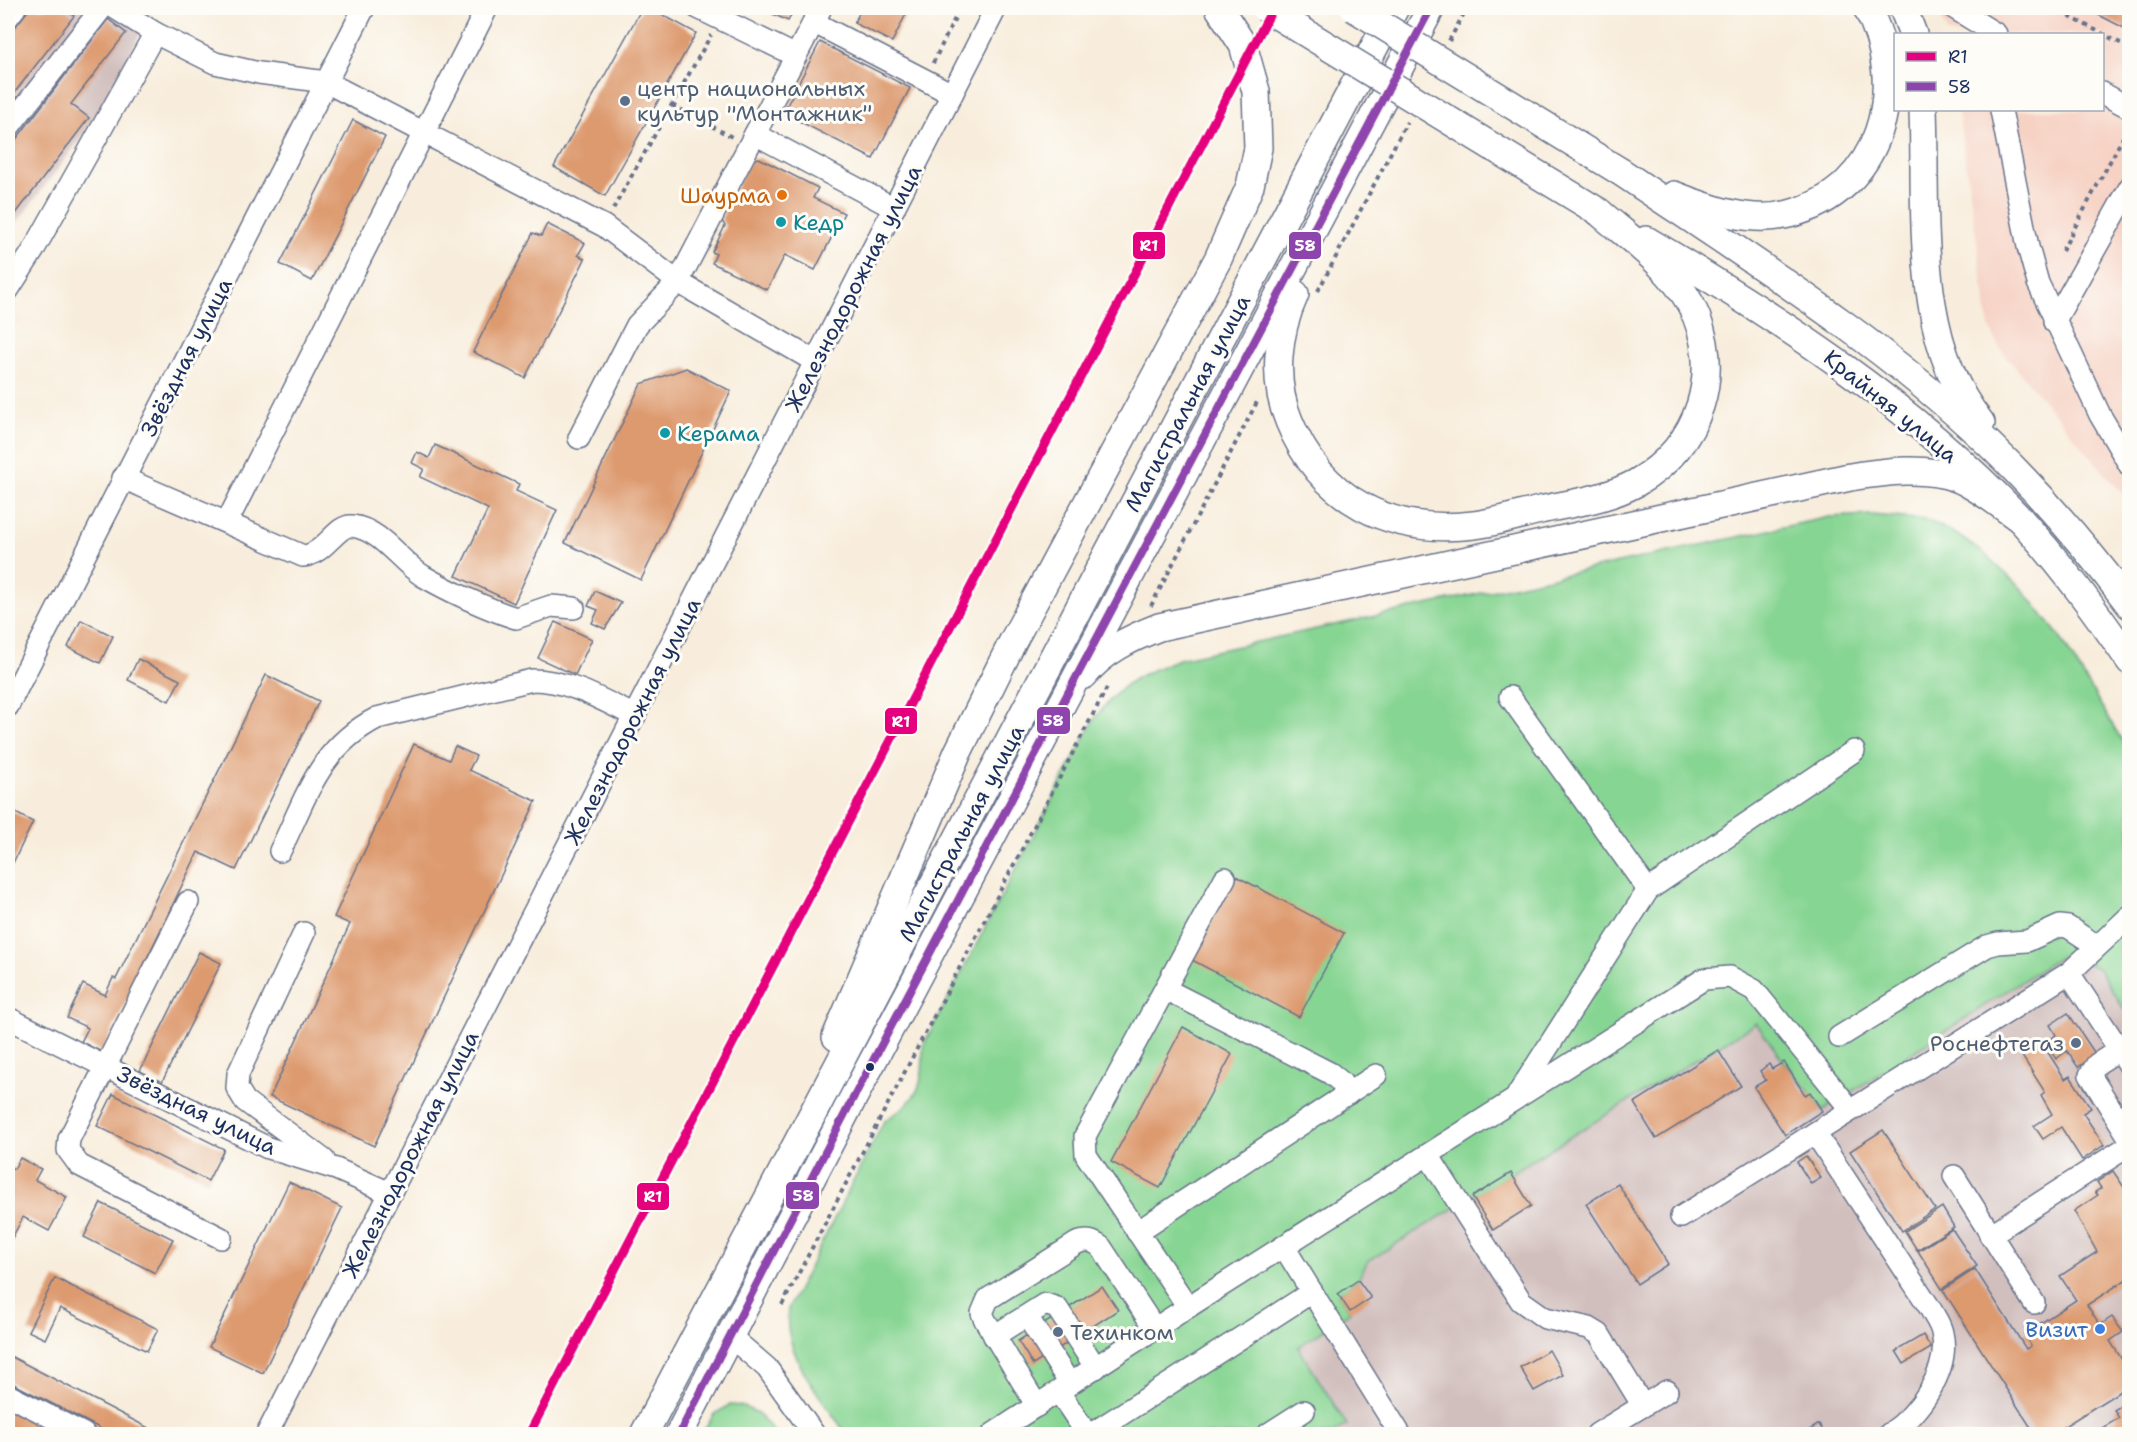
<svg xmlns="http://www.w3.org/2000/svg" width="2137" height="1442" viewBox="0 0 2137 1442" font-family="'Shantell Sans',sans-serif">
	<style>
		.built { fill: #f6d2c4 }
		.industrial { fill: #d1bfbe }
		.green { fill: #87d593; stroke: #518278; stroke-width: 1.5 }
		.building { fill: #dd9a6e }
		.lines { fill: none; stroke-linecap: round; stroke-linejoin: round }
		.minor-casing { stroke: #68728a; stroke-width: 24 }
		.major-casing { stroke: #68728a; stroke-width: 30 }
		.path { stroke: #68728a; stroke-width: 4; stroke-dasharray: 4.5 4.5; stroke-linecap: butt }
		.minor { stroke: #fff; stroke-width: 21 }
		.major { stroke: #fff; stroke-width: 27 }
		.major-bridge-casing { stroke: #68728a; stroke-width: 30; stroke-linecap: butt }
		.major-bridge { stroke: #fff; stroke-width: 27 }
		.bus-1-casing { stroke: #fdfcf7; stroke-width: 12 }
		.bus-1 { stroke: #8e44ad; stroke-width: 8 }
		.rail-1-casing { stroke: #fdfcf7; stroke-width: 14 }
		.rail-1 { stroke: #e5007d; stroke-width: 9 }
		.service-dot { fill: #5c6f8a; stroke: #fdfcf7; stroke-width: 2 }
		.food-dot { fill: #e8710a; stroke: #fdfcf7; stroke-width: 2 }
		.culture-dot { fill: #0f9aa8; stroke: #fdfcf7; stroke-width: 2 }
		.bus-dot { fill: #1b2f5e; stroke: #fdfcf7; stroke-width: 2 }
		.shop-dot { fill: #3f7fe0; stroke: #fdfcf7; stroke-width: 2 }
		.labels { text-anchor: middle; stroke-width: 6; stroke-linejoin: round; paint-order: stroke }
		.service-label { font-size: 22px; fill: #4e5e75; stroke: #fdfcf7; text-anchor: start }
		.food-label { font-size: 22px; fill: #c56008; stroke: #fdfcf7; text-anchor: end }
		.culture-label { font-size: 22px; fill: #0d838f; stroke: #fdfcf7; text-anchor: start }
		.street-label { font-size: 22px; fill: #1b2f5e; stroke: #fdfcf7 }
		.shop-label { font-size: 22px; fill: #366cbe; stroke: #fdfcf7; text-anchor: end }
		.line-badge { stroke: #fdfcf7; stroke-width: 2 }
		.badge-label { font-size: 16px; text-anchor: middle; font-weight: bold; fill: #fff }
	</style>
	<rect width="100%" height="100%" fill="#fdfcf7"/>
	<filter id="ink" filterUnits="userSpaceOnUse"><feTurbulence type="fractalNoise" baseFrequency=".0167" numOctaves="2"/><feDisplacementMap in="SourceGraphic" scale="12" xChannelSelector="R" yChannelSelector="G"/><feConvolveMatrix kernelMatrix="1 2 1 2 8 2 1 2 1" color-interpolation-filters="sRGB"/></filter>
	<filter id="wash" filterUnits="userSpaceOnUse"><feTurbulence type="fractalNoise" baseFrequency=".008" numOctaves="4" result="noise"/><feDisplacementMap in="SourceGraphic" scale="24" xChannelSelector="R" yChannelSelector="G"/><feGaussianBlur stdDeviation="1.35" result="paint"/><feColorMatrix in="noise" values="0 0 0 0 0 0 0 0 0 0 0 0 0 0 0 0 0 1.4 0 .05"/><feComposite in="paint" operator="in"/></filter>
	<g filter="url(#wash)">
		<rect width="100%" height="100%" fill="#f8eddc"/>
		<path class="built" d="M1936 8H2129V502L2001 350 1989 327 1958 110H2102V34H1948Z"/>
		<g class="industrial">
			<path d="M8 8H154L92 124 8 234Z"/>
			<path d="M1573 579 2129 984V1434H846L1160 841Z"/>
		</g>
		<g class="green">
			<path d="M1872 515 1927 520 1956 534 1985 554 2024 591 2060 637 2129 752V1017L2098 968 2064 954 1824 1110 1784 1062 1756 1023 1368 1261 1358 1280 1338 1294 1350 1312 1298 1347 1347 1425 1332 1434H846C822 1397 782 1356 788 1309L884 1121C920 1098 923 1088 923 1046L1095 718C1122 682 1138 675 1179 659L1829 517Z"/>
			<path d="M730 1405C751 1405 764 1417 775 1434H702L714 1414Z"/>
		</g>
		<g id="blocks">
			<g class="building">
				<path d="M30 8H62L74 16 8 101V36Z"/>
				<path d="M642 8H650L696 33 605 196 554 167Z"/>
				<path d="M760 8H795L788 21Z"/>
				<path d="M862 8H909L892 42 854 23Z"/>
				<path d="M2085 8H2130V31Z"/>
				<path d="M108 19 126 33 71 104 89 118 8 224V150Z"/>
				<path d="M820 42 910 88 873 159 783 113Z"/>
				<path d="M353 120 385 137 312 281 280 264Z"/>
				<path d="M759 158 818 188 813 198 844 213 815 270 785 255 767 290 712 263 716 254 712 252 725 226 721 219 750 160Z"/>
				<path d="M547 224 585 243 578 255 585 259 525 378 473 352 533 233 541 236Z"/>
				<path d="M686 368 731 391 641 580 565 543 641 384Z"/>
				<path d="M435 445 519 484 516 491 557 510 514 603 456 576 488 509 420 477 424 469 412 463 417 452 429 458Z"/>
				<path d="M595 591 621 603 605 629 592 623 598 610 588 606Z"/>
				<path d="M81 620 113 636 100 663 68 647Z"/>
				<path d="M555 622 592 639 575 675 538 658Z"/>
				<path d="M138 659 180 680 169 701 128 680Z"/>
				<path d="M266 675 319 701 236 870 198 852 102 1052 81 1042 88 1028 67 1018 83 984 105 995 113 978 116 979Z"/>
				<path d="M414 744 449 760 455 746 476 756 469 770 536 801 374 1146 270 1097 350 924 334 917Z"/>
				<path d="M8 809 33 822 8 873Z"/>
				<path d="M1236 876 1344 933 1299 1017 1192 960Z"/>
				<path d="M199 952 221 963 162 1082 140 1071Z"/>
				<path d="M2068 1013 2096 1055 2078 1067 2067 1051 2056 1059 2045 1043 2056 1035 2050 1025Z"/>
				<path d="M1183 1027 1232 1054 1160 1188 1111 1162Z"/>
				<path d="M2040 1040 2065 1079 2070 1076 2091 1108 2083 1113 2104 1145 2082 1160 2061 1127 2043 1139 2034 1126 2052 1114 2041 1095 2045 1092 2020 1053Z"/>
				<path d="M1718 1050 1741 1086 1656 1139 1634 1103Z"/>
				<path d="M1784 1062 1805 1095 1810 1092 1822 1111 1785 1135 1754 1087 1766 1080 1760 1071 1769 1064 1772 1069Z"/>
				<path d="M113 1094 224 1149 208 1181 97 1126Z"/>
				<path d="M1883 1130 1935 1209 1902 1231 1850 1151Z"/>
				<path d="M1806 1156 1821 1178 1811 1184 1797 1162Z"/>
				<path d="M20 1158 41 1169 35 1180 67 1197 49 1231 23 1217 8 1246V1166L14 1169Z"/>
				<path d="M2113 1171 2130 1196V1277L2087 1305 2100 1325 2112 1317 2123 1332 2110 1341 2130 1372V1385L2052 1434H2035L1943 1290 1975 1269 2026 1349 2031 1346 2024 1334 2076 1300 2060 1276 2097 1252 2074 1211 2098 1195 2095 1192 2101 1188 2097 1182Z"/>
				<path d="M1511 1173 1531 1206 1493 1230 1472 1197Z"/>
				<path d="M289 1182 342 1208 263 1373 209 1347Z"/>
				<path d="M1618 1184 1668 1264 1637 1284 1586 1204Z"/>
				<path d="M101 1203 173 1239 155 1273 84 1237Z"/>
				<path d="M1942 1207 1954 1227 1917 1250 1905 1231Z"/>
				<path d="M1952 1229 1977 1266 1942 1289 1918 1251Z"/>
				<path d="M55 1278 158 1329 147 1351 60 1308 45 1339 28 1331Z"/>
				<path d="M1358 1280 1371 1298 1350 1312 1338 1294Z"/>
				<path d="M1102 1286 1118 1310 1033 1365 1018 1341Z"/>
				<path d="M1923 1335 1931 1348 1904 1364 1896 1351Z"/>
				<path d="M1549 1350 1563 1375 1534 1391 1520 1367Z"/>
				<path d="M8 1355 160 1434H111L8 1381Z"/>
				<path d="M2130 1400V1434H2092L2119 1418 2114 1410Z"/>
				<path d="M8 1406 62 1434H8Z"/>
				<path d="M1819 1424 1825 1434H1803Z"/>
			</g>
		</g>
	</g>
	<g filter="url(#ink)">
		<use href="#blocks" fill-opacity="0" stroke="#68728a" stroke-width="1.5"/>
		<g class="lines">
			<defs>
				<g id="minor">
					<path d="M115 8 155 33 215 63 259 73 326 82 604 226 678 282 816 362"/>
					<path d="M698 8 796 56"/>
					<path d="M1954 8 1996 34"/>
					<path d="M8 17 15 8"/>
					<path d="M813 22 952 94"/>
					<path d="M2102 93 2130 108"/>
					<path d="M2001 110 2028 247 2038 283 2100 415 2130 466"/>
					<path d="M8 128 102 8"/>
					<path d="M755 134 821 8"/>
					<path d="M8 290 33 251 155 33"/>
					<path d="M2054 322 2130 187"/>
					<path d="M579 438 637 325 678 282 755 134 894 208"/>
					<path d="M123 478 303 556C324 555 337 524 352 526 382 530 399 561 423 576 449 591 487 609 516 618L551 606 574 608"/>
					<path d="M227 522 487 8"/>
					<path d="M1510 697 1648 890"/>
					<path d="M8 706 364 8"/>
					<path d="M280 851C307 796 319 748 377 718L532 680C569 680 602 700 635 716"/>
					<path d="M188 902 69 1139 68 1150 79 1165 221 1238"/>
					<path d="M2130 916 2069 973 2130 1066"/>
					<path d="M304 933 238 1074 237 1088 245 1101 324 1160"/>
					<path d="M1165 989 1330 1073 1341 1082 1348 1094"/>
					<path d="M8 1018 268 1148 336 1169 390 1193"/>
					<path d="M1839 1037 1987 946 1998 943 2027 941 2060 926 2068 927 2097 946"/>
					<path d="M2119 1050 2097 1064 2090 1075 2130 1139"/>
					<path d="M1518 1094 1648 890 1854 751"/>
					<path d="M1428 1155 1521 1301 1545 1318 1589 1328 1599 1334 1643 1406"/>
					<path d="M1954 1176 2034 1303"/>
					<path d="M1681 1217 1815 1133"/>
					<path d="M1137 1232 1376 1075"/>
					<path d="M1990 1235 2130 1145"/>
					<path d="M1284 1247 1400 1434"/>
					<path d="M1188 1307 1704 979 1730 977 1754 990 1851 1110"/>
					<path d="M1027 1316 1070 1384"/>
					<path d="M994 1336 1045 1304 1057 1308 1096 1368"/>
					<path d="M731 1337 767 1368 814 1434"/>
					<path d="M1059 1392 1087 1434"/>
					<path d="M8 1395 84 1434"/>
					<path d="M1037 1406 985 1320 982 1313 988 1299 1077 1243C1087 1239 1093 1241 1101 1247L1155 1329"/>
					<path d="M267 1434 996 8"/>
					<path d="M993 1434 1188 1307 1086 1155 1085 1136 1225 878"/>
					<path d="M1091 1434 1312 1292"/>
					<path d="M1268 1434 1304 1411"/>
					<path d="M1597 1434 1667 1391"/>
					<path d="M1889 1434C1918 1415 1951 1370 1942 1333 1941 1325 1934 1316 1930 1308L1815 1133 2069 973"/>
				</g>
				<g id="major">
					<path d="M1903 8 1913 34"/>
					<path d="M1923 110C1927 212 1913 340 1981 423"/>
					<path d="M1621 172C1747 257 1879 339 1989 444 2041 494 2087 548 2130 605"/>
					<path d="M1674 195C1710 209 1750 224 1789 214 1882 191 1909 86 1867 8"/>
					<path d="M1646 240C1780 319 1910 404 2018 517 2059 561 2095 611 2130 661"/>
					<path d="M1295 294C1277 333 1272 381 1289 421 1321 500 1390 535 1474 525 1496 522 1519 515 1540 510 1572 503 1607 499 1636 483 1700 447 1725 371 1691 305 1671 267 1630 239 1599 212"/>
					<path d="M1084 675C1103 651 1131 638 1159 627L1850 477C1884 472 1923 466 1957 478 1979 487 2000 505 2020 519"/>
					<path d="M836 1037 958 752 1013 641 1218 259 1250 186 1258 148 1256 91 1243 45 1219 8"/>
					<path d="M644 1434 1395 8"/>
					<path d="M679 1434 850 1104 1431 8"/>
				</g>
			</defs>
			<use href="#minor" class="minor-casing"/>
			<use href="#major" class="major-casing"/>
			<g class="path">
				<path d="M2053 8 2130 48"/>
				<path d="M1449 41 1467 8"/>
				<path d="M933 63 960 8"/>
				<path d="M672 105 732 137"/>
				<path d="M613 209 711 35"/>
				<path d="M2062 251 2128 128"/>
				<path d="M1318 291 1407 122"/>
				<path d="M1151 606 1258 400"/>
				<path d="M782 1305 1109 684"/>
			</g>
			<use href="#minor" class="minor"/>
			<use href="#major" class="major"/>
			<defs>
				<g id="major-bridge">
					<path d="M1265 8 1599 212"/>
					<path d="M1354 8 1621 172"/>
				</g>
			</defs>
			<use href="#major-bridge" class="major-bridge-casing"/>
			<use href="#major-bridge" class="major-bridge"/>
			<defs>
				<path id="bus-1" d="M679 1434 850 1104 1431 8"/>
			</defs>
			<use href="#bus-1" class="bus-1-casing"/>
			<use href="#bus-1" class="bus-1"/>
			<defs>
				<path id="rail-1" d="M529 1434 1273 8"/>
			</defs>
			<use href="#rail-1" class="rail-1-casing"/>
			<use href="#rail-1" class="rail-1"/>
		</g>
	</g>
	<g class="service-dot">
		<circle cx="625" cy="101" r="6"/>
		<circle cx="2076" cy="1043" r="6"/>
		<circle cx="1058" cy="1332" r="6"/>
	</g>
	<circle class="food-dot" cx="782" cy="195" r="6"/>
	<g class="culture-dot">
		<circle cx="781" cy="222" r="6"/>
		<circle cx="665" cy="433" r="6"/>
	</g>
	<circle class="bus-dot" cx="870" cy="1067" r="5"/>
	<circle class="shop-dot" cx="2100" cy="1329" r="6"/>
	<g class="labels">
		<g class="service-label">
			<text x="637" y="96">центр национальных<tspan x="637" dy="25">культур "Монтажник"</tspan></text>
			<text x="2064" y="1051" text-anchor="end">Роснефтегаз</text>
			<text x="1070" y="1340">Техинком</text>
		</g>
		<g class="food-label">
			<text x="770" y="203">Шаурма</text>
		</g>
		<g class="culture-label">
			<text x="793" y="230">Кедр</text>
			<text x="677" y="441">Керама</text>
		</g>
		<g class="street-label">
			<text transform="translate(853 288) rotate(-63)" y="8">Железнодорожная улица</text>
			<text transform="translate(186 357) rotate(-63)" y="8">Звёздная улица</text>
			<text transform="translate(1187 403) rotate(-62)" y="8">Магистральная улица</text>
			<text transform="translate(1891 406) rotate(39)" y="8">Крайняя улица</text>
			<text transform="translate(632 721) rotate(-63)" y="8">Железнодорожная улица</text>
			<text transform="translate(961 833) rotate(-62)" y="8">Магистральная улица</text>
			<text transform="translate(197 1110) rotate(26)" y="8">Звёздная улица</text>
			<text transform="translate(410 1154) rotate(-63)" y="8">Железнодорожная улица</text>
		</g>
		<g class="shop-label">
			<text x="2088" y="1337">Визит</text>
		</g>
	</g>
	<g class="line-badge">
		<rect x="1288" y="231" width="34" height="29" rx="6" fill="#8e44ad"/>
		<rect x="1132" y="231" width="34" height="29" rx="6" fill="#e5007d"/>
		<rect x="1036" y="706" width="35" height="29" rx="6" fill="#8e44ad"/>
		<rect x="884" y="707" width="34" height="28" rx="6" fill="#e5007d"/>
		<rect x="785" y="1181" width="35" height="29" rx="6" fill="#8e44ad"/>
		<rect x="636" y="1182" width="34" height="29" rx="6" fill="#e5007d"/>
	</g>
	<g class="badge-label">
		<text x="1305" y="251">58</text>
		<text x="1149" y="251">R1</text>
		<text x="1053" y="726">58</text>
		<text x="901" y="727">R1</text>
		<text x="803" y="1201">58</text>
		<text x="653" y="1202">R1</text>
	</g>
	<rect width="2137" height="1442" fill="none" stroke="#fdfcf7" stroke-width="30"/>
	<rect x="1894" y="33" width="210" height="78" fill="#fdfcf7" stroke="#a3aaba" stroke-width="1.5"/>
	<rect x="1906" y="52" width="30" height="9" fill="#e5007d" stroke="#a3aaba" stroke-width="1.5"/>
	<text x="1948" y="63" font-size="18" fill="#1b2f5e">R1</text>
	<rect x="1906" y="82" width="30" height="9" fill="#8e44ad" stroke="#a3aaba" stroke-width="1.5"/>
	<text x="1948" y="93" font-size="18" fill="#1b2f5e">58</text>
</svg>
